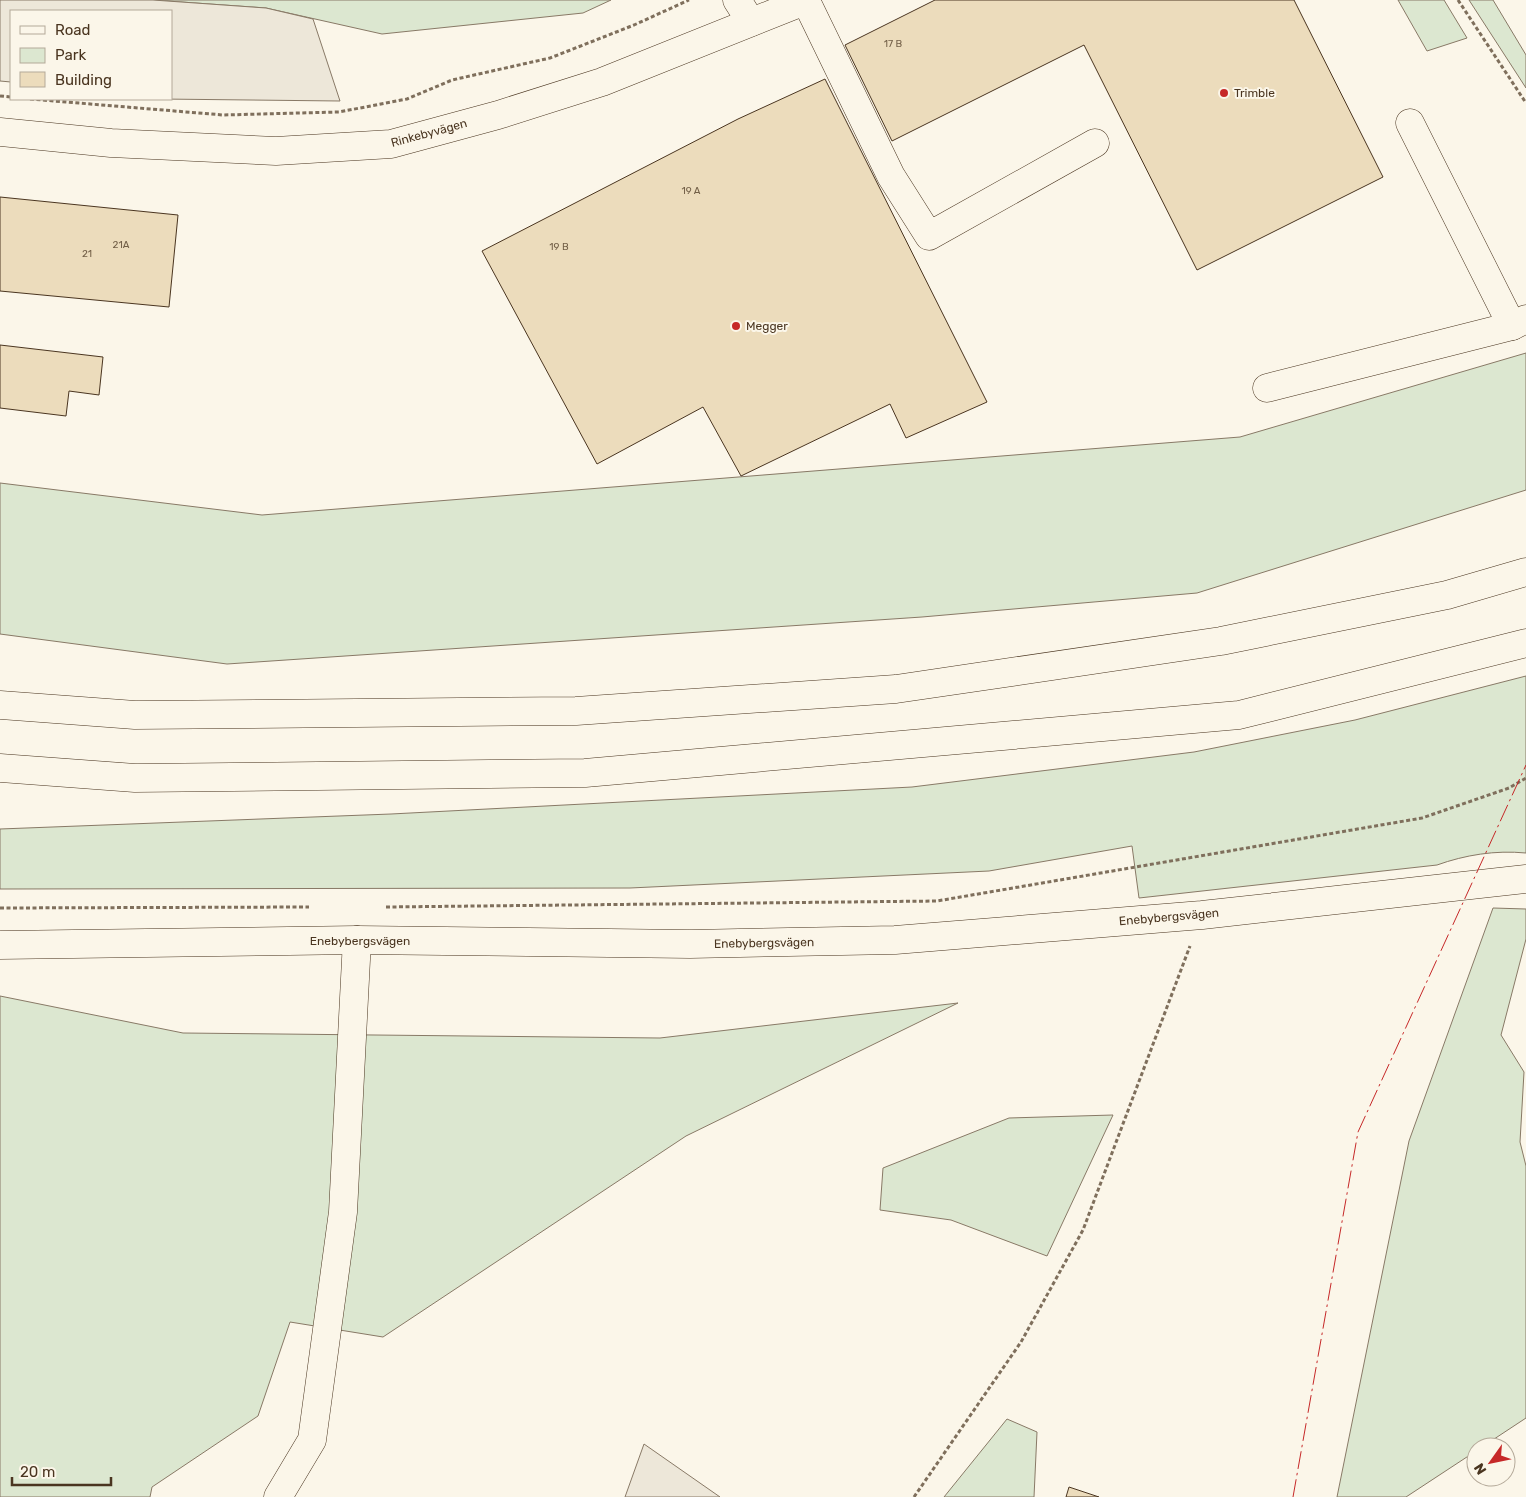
<svg xmlns="http://www.w3.org/2000/svg" width="1526" height="1497" viewBox="0 0 1526 1497" font-family="Rubik,sans-serif">
	<style>
		.green { fill: #dce7d0; stroke: #887966 }
		.parking { fill: #ede7d9; stroke: #887966 }
		.building { fill: #ecdcbc; stroke: #4a3520 }
		.lines { fill: none; stroke-linecap: round; stroke-linejoin: round }
		.minor-casing { stroke: #4a3520; stroke-width: 29 }
		.major-casing { stroke: #4a3520; stroke-width: 29 }
		.highway-casing { stroke: #4a3520; stroke-width: 29 }
		.path { stroke: #7f6f5c; stroke-width: 3; stroke-dasharray: 4 2.5; stroke-linecap: butt }
		.minor { stroke: #fbf6e9; stroke-width: 28 }
		.major { stroke: #fbf6e9; stroke-width: 28 }
		.highway { stroke: #fbf6e9; stroke-width: 28 }
		.power { stroke: #c62828; stroke-width: 1; stroke-dasharray: 18 4 2.5 4; stroke-linecap: butt }
		.poi-dot { fill: #c62828; stroke: #fbf6e9; stroke-width: 2 }
		.labels { text-anchor: middle; stroke-width: 4; stroke-linejoin: round; paint-order: stroke }
		.number-label { font-size: 10px; fill: #725f47 }
		.poi-label { font-size: 12px; fill: #4a3520; stroke: #fbf6e9; text-anchor: start }
		.street-label { font-size: 12px; fill: #4a3520; stroke: #fbf6e9 }
	</style>
	<rect width="100%" height="100%" fill="#fbf6e9"/>
	<g class="green">
		<path d="M153 0H611L583 13 382 34 266 8Z"/>
		<path d="M1398 0H1444L1467 38 1427 51Z"/>
		<path d="M1469 0H1493L1526 55V88Z"/>
		<path d="M1526 353V490L1197 593 922 617 227 664 0 634V483L262 515 1240 437Z"/>
		<path d="M1526 676V853C1495 850 1465 855 1437 865L1139 898 1132 846 989 871 630 888 0 889V829L391 814 912 787 1194 752 1355 720Z"/>
		<path d="M1493 908 1526 909V939L1501 1035 1524 1072 1520 1142 1526 1166V1418L1482 1447H1476V1451L1406 1497H1337L1409 1141Z"/>
		<path d="M0 996 183 1033 660 1038 958 1003 686 1136 383 1337 290 1322 258 1416 152 1487 150 1497H0Z"/>
		<path d="M1113 1115 1047 1256 951 1220 880 1210 883 1168 1009 1118Z"/>
		<path d="M1007 1419 1037 1432 1034 1497H944Z"/>
	</g>
	<g class="parking">
		<path d="M0 0H153L266 8 313 19 340 101 160 99H171V11H11V82L0 81Z"/>
		<path d="M644 1444 720 1497H625Z"/>
	</g>
	<g class="building">
		<path d="M935 0H1294L1383 177 1197 270 1084 45 892 141 845 45Z"/>
		<path d="M825 79 987 402 906 438 890 404 741 476 703 407 597 464 482 251 738 119Z"/>
		<path d="M0 197 178 215 169 307 0 291Z"/>
		<path d="M0 345 103 357 99 395 69 391 66 416 0 408Z"/>
		<path d="M1069 1487 1099 1497H1066Z"/>
	</g>
	<g class="lines">
		<defs>
			<g id="minor">
				<path d="M737 0 751 22"/>
				<path d="M806 1 891 176 929 236 1095 143"/>
				<path d="M1410 123 1512 326"/>
				<path d="M0 132 111 143 276 151 391 144 498 115 602 82 807 0"/>
				<path d="M1267 388 1512 326 1526 319"/>
				<path d="M278 1497 312 1440 343 1212 357 940"/>
			</g>
			<path id="major" d="M0 945 357 940 690 944 895 940 1202 915 1526 879"/>
			<g id="highway">
				<path d="M0 705 135 715 576 711 896 689 1221 641 1447 595 1526 572"/>
				<path d="M0 768 135 778 585 773 1239 715 1526 643"/>
			</g>
		</defs>
		<use href="#minor" class="minor-casing"/>
		<use href="#major" class="major-casing"/>
		<use href="#highway" class="highway-casing"/>
		<g class="path">
			<path d="M1458 0 1526 103"/>
			<path d="M0 96 11 97"/>
			<path d="M30 99 223 115 339 112 407 99 452 80 550 58 634 25 689 0"/>
			<path d="M386 907 937 901 1422 818 1509 788 1526 778"/>
			<path d="M0 908 309 907"/>
			<path d="M914 1497 1021 1342 1083 1230 1190 946"/>
		</g>
		<use href="#minor" class="minor"/>
		<use href="#major" class="major"/>
		<use href="#highway" class="highway"/>
		<path class="power" d="M1293 1497 1358 1132 1526 765"/>
	</g>
	<g class="poi-dot">
		<circle cx="1224" cy="93" r="5"/>
		<circle cx="736" cy="326" r="5"/>
	</g>
	<g class="labels">
		<g class="number-label">
			<text x="893" y="47">17 B</text>
			<text x="691" y="194">19 A</text>
			<text x="121" y="248">21A</text>
			<text x="559" y="250">19 B</text>
			<text x="87" y="257">21</text>
		</g>
		<g class="poi-label">
			<text x="1234" y="97">Trimble</text>
			<text x="746" y="330">Megger</text>
		</g>
		<g class="street-label">
			<text transform="translate(429 133) rotate(-15)" y="4">Rinkebyvägen</text>
			<text transform="translate(1169 917) rotate(-5)" y="4">Enebybergsvägen</text>
			<text x="360" y="945">Enebybergsvägen</text>
			<text transform="translate(764 943) rotate(-1)" y="4">Enebybergsvägen</text>
		</g>
	</g>
	<rect x="10" y="10" width="162" height="90" fill="#fbf6e9" stroke="#b4a999"/>
	<rect x="20" y="26" width="25" height="8" fill="#fbf6e9" stroke="#b4a999"/>
	<text x="55" y="35" font-size="15" fill="#4a3520">Road</text>
	<rect x="20" y="48" width="25" height="15" fill="#dce7d0" stroke="#b4a999"/>
	<text x="55" y="60" font-size="15" fill="#4a3520">Park</text>
	<rect x="20" y="72" width="25" height="15" fill="#ecdcbc" stroke="#b4a999"/>
	<text x="55" y="85" font-size="15" fill="#4a3520">Building</text>
	<g transform="translate(1491 1462) rotate(237)"><circle r="24" fill="#fbf6e9" stroke="#b4a999"/>
	<path d="M0-4L9 19L0 12L-9 19Z" fill="#c62828"/>
	<text y="-8" font-size="14" font-weight="bold" text-anchor="middle" fill="#4a3520">N</text>
	</g>
	<path d="M12 1477v8h99v-8" fill="none" stroke="#4a3520" stroke-width="2.5"/>
	<text x="20" y="1477" font-size="15" fill="#4a3520" stroke="#fbf6e9" stroke-width="4" paint-order="stroke">20 m</text>
</svg>
